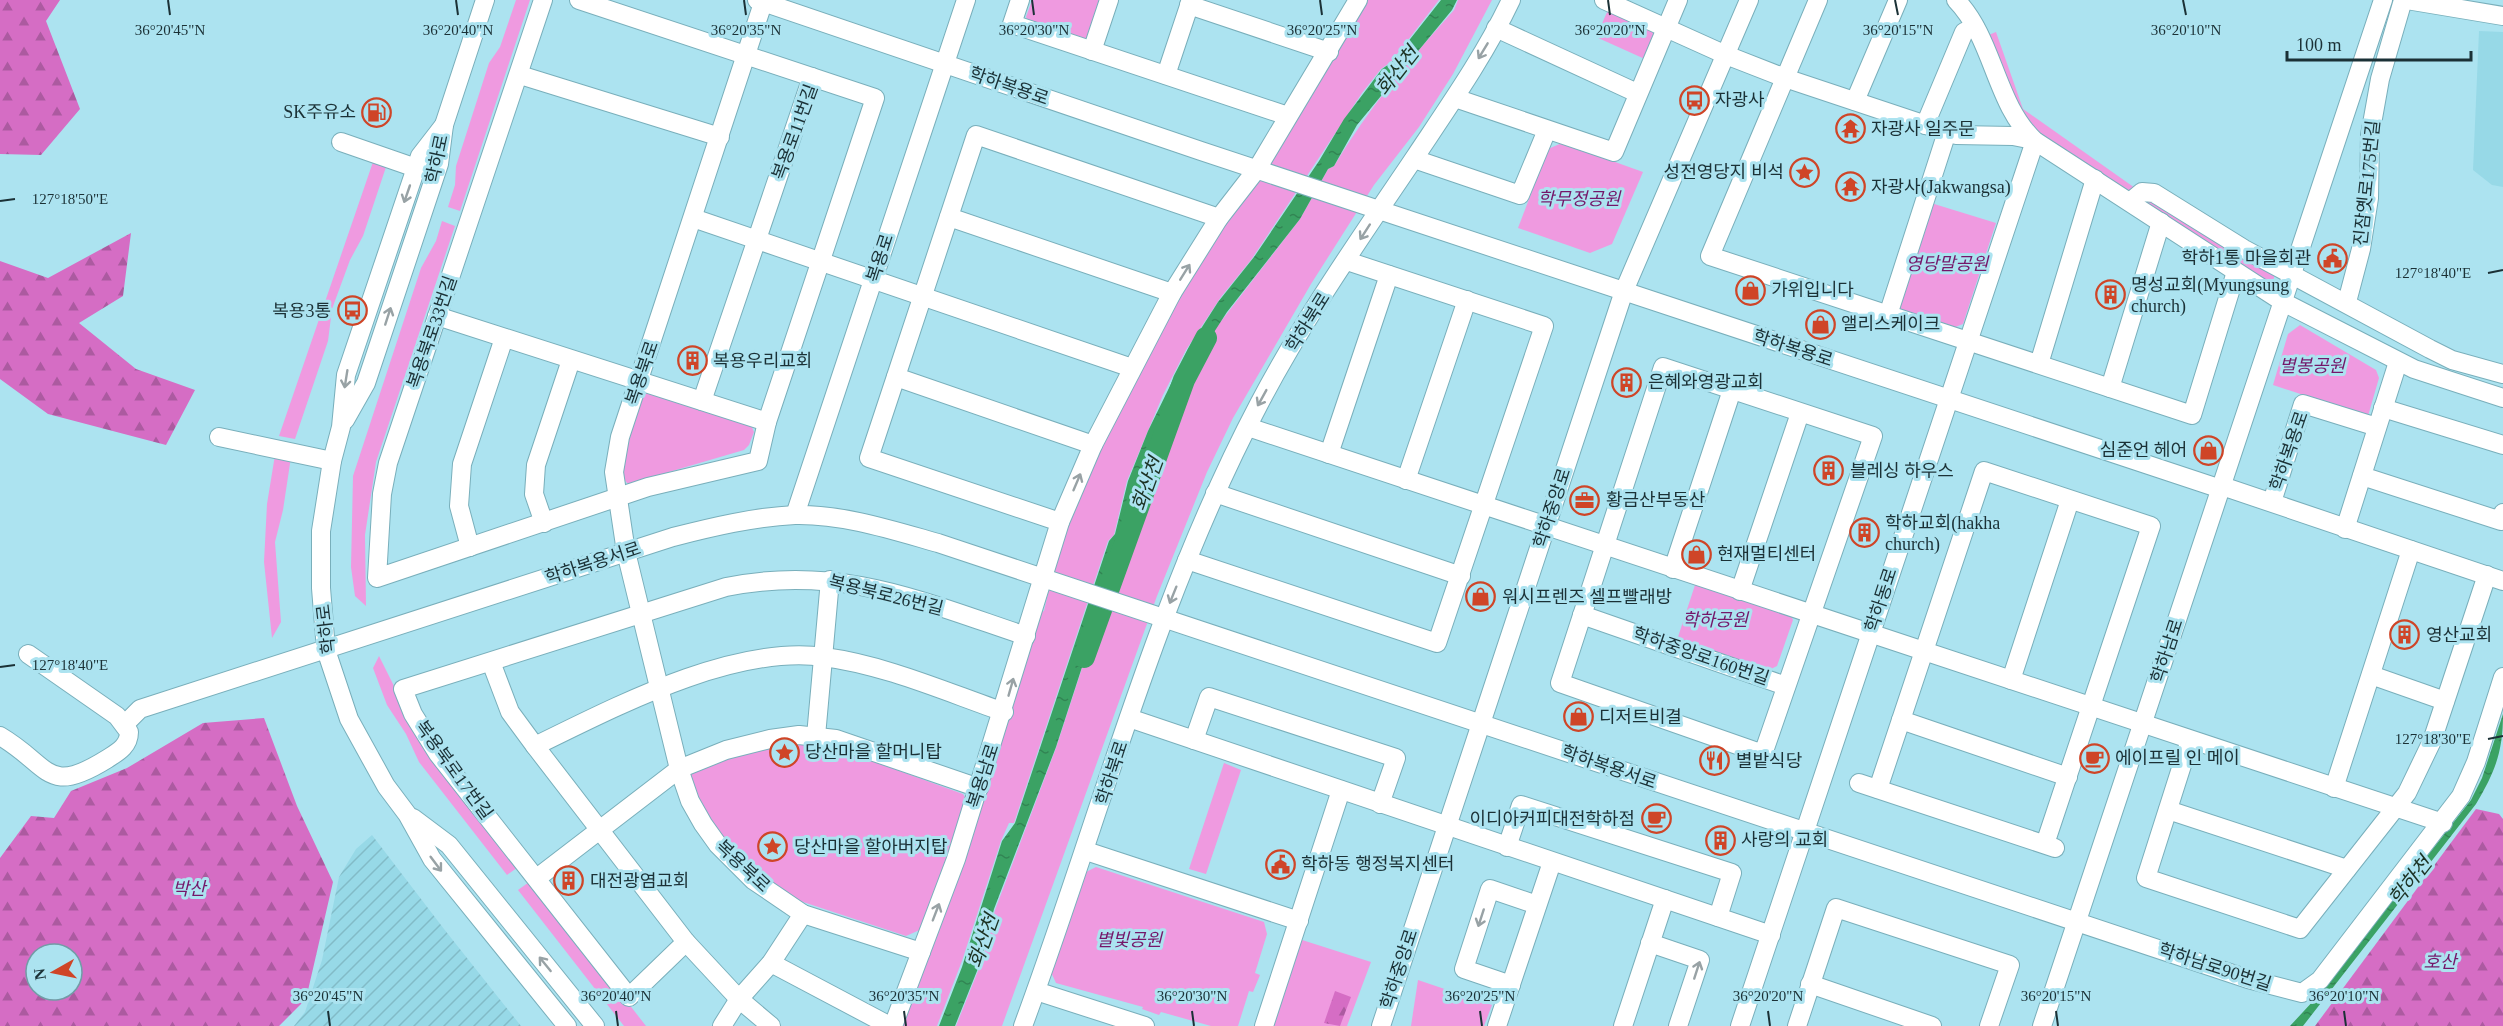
<svg xmlns="http://www.w3.org/2000/svg" width="2503" height="1026" viewBox="0 0 2503 1026" font-family="'Times New Roman','Noto Sans KR',serif">
	<style>
		.built { fill: #97d9e7 }
		.industrial { fill: url(#industrial-furrows) }
		.green { fill: #ef9ae0 }
		.forest { fill: url(#forest-firs); fill-rule: evenodd }
		.water { fill: url(#water-ripples) }
		.lines { fill: none; stroke-linecap: round; stroke-linejoin: round }
		.river { stroke: #3ba264; stroke-width: 22 }
		.minor-casing { stroke: #79afbb; stroke-width: 20 }
		.minor { stroke: #fff; stroke-width: 18 }
		.oneway { stroke: #98a2a5 }
		.ticks { fill: none; stroke: #1b3136; stroke-width: 2 }
		.labels { text-anchor: middle; stroke-width: 6; stroke-linejoin: round; paint-order: stroke }
		.street-label { font-size: 18px; fill: #1b3136; stroke: #ace3f0 }
		.poi-label { font-size: 18px; fill: #1b3136; stroke: #ace3f0; text-anchor: start }
		.park-label { font-size: 18px; font-style: italic; fill: #741669; stroke: #ace3f0 }
		.water-label { font-size: 20px; font-style: italic; fill: #1c3223; stroke: #ace3f0 }
		.ticks-label { font-size: 15px; text-anchor: middle; fill: #1b3136; stroke: #ace3f0; stroke-width: 6; stroke-linejoin: round; paint-order: stroke }
	</style>
	<defs>
		<pattern id="industrial-furrows" width="10" height="10" patternUnits="userSpaceOnUse" patternTransform="scale(1.5)"><rect width="10" height="10" fill="#97d9e7"/><path d="M-1 1l2-2M0 10L10 0M9 11l2-2" fill="none" stroke="#82bbc7"/></pattern>
		<pattern id="forest-firs" width="22" height="20" patternUnits="userSpaceOnUse" patternTransform="scale(1.5)"><rect width="22" height="20" fill="#d56dc4"/><path d="M5 1l3.5 6h-7zM16 11l3.5 6h-7z" fill="#ac5aa0"/></pattern>
		<pattern id="water-ripples" width="26" height="14" patternUnits="userSpaceOnUse" patternTransform="scale(1.5)"><rect width="26" height="14" fill="#3ba264"/><path d="M2 4q2-2 4 0t4 0M15 11q2-2 4 0t4 0" fill="none" stroke="#318553"/></pattern>
	</defs>
	<rect width="100%" height="100%" fill="#ace3f0"/>
	<path class="built" d="M2479 31 2503 32V187L2492 185 2473 170Z"/>
	<path class="industrial" d="M372 835 444 929 521 1026H294L305 1012 322 960 339 877 356 849Z"/>
	<g class="green">
		<path d="M516 0H530L460 211 448 207 455 185 456 166 489 63 500 47Z"/>
		<path d="M1032 0H1100L1088 39 1082 40 1030 25 1026 17Z"/>
		<path d="M1363 0H1439L1391 62 1381 69 1362 93 1251 260 1221 297 1186 350 1163 395 1127 481 1114 535 1108 541 1014 823H1009L1001 841 962 961 937 1026H899L1041 612 1044 611 1058 550 1083 483 1160 330Z"/>
		<path d="M1458 0H1492L1453 74 1419 127 1374 185 1311 284 1233 418 1207 472 1157 596 1002 1026H956L982 961 995 910 1056 748 1112 576 1183 382 1215 329 1300 219 1328 169 1334 166C1368 109 1410 59 1454 10Z"/>
		<path d="M1608 10 1652 31 1656 40 1647 60 1596 37Z"/>
		<path d="M1996 32 2023 109 2135 188 2127 192 2028 129 1986 36Z"/>
		<path d="M1562 143 1643 172 1612 244 1590 253 1518 228 1548 149Z"/>
		<path d="M374 159 387 164 363 236 350 260 332 309 328 341 295 439 279 436Z"/>
		<path d="M2145 197 2275 274 2273 281 2264 282 2138 202Z"/>
		<path d="M1931 203 1996 223 1963 324 1953 328 1901 311 1898 305Z"/>
		<path d="M442 221 455 226 376 462 365 535 366 606 355 596 351 567 353 476 421 268 436 241Z"/>
		<path d="M2300 325 2376 370 2379 378 2368 416 2273 385 2288 334Z"/>
		<path d="M646 388 749 420 754 432 749 445 744 450 628 484C606 457 634 416 646 388Z"/>
		<path d="M275 455 291 457 283 510 275 542 281 622 272 638 264 562 267 504Z"/>
		<path d="M1696 582 1790 613 1793 620 1777 666 1769 670 1677 640Z"/>
		<path d="M379 656 409 716 521 865 507 875 419 762 406 734 387 705 373 668Z"/>
		<path d="M799 738 839 749 963 794 968 802 922 929 906 936 791 898 742 864 701 813 688 767Z"/>
		<path d="M1224 763 1241 770 1206 874 1189 869Z"/>
		<path d="M1096 867 1264 922 1267 934 1255 973 1260 975 1253 992 1249 991 1238 1026H1211L1161 1012 1159 1015 1142 1009 1143 1007 1056 983 1050 970 1086 872Z"/>
		<path d="M532 880 646 1026H624L518 890Z"/>
		<path d="M1299 939 1371 962 1347 1026H1265Z"/>
		<path d="M1418 980 1492 1005 1484 1026H1411Z"/>
	</g>
	<g class="forest">
		<path d="M0 0H60L46 21 80 109 41 155 0 154Z"/>
		<path d="M131 233 123 296 79 323 136 369 195 390 166 445 48 414 0 379V261L48 278Z"/>
		<path d="M264 718 297 806 333 882 306 999 279 1026H0V858L31 816 54 818 71 791 127 768 203 723ZM36 954H72V990H36Z"/>
		<path d="M2476 809 2499 814 2503 819V1026H2315Z"/>
		<path d="M1335 991 1351 997 1340 1026 1324 1023Z"/>
	</g>
	<g class="water">
		<path d="M1441 0H1457L1452 10 1357 125 1334 166 1328 169 1300 219 1227 312 1182 382 1111 578 1056 747 994 909 981 961 955 1026H939L962 967 1002 841 1015 823 1109 541 1115 534 1128 481 1148 431 1188 349 1218 302 1254 257 1319 161 1344 119 1382 69 1392 62Z"/>
		<path d="M2503 714C2503 752 2495 772 2476 804L2303 1026H2290L2315 999 2471 800 2482 778Z"/>
	</g>
	<g class="lines">
		<path class="river" d="M1084 657 1184 380 1206 338"/>
		<defs>
			<g id="minor">
				<path d="M543 0 388 463 382 494 377 578 648 487 758 461 767 422 875 98 579 0"/>
				<path d="M757 0 1201 151 2221 489"/>
				<path d="M764 0 620 437 614 472 626 552 679 769 690 801 703 824 718 845 753 880 803 914 921 952"/>
				<path d="M1020 0 1012 24 1288 116"/>
				<path d="M1604 0 1726 55 1785 78 1956 135 2013 136 2033 140"/>
				<path d="M1818 0 1710 256 2192 415 2236 272"/>
				<path d="M1956 0C1994 39 1995 104 2035 141L2283 302 2414 369 2503 398"/>
				<path d="M2407 0 2503 16"/>
				<path d="M1189 5 1329 52"/>
				<path d="M1496 28 1637 93"/>
				<path d="M1092 51 1109 0"/>
				<path d="M520 75 720 137"/>
				<path d="M1166 75 1191 0"/>
				<path d="M1455 98 1614 152 1678 0"/>
				<path d="M1855 101 1898 0"/>
				<path d="M444 125 420 156 346 375 341 427 332 461 321 531V588L326 650 349 719 386 786 407 814 432 859 567 1026"/>
				<path d="M1925 125 1964 32 1975 27"/>
				<path d="M341 142 416 168"/>
				<path d="M1414 159 1520 195 1547 130"/>
				<path d="M2130 202 2142 192 2154 193 2244 249 2430 349 2452 360 2503 374"/>
				<path d="M949 217 1172 293"/>
				<path d="M693 218 1132 368"/>
				<path d="M2347 302 2361 249 2369 198 2370 135 2380 79 2403 0"/>
				<path d="M1888 315 1947 132"/>
				<path d="M437 316 767 422"/>
				<path d="M2039 364 2095 179"/>
				<path d="M1663 367 1873 436 1763 754 1560 683Z"/>
				<path d="M896 377 1093 445"/>
				<path d="M2110 388 2161 222"/>
				<path d="M702 401 812 77"/>
				<path d="M2383 408 2503 445"/>
				<path d="M345 420 366 383 439 164 444 125 485 0"/>
				<path d="M1248 427 2443 823"/>
				<path d="M219 437 332 461"/>
				<path d="M1329 454 1389 275"/>
				<path d="M2362 476 2501 521 2503 513"/>
				<path d="M1406 480 1467 300"/>
				<path d="M2222 486 2503 581"/>
				<path d="M1215 493 1461 576"/>
				<path d="M2272 502 2303 404 2377 427"/>
				<path d="M795 515 966 0"/>
				<path d="M1060 522 869 458 976 135 1219 218"/>
				<path d="M544 523 534 494 536 465 571 360"/>
				<path d="M2345 529 2398 362"/>
				<path d="M470 547 459 506 462 464 504 338"/>
				<path d="M1187 560 1437 643 1544 326 1347 261"/>
				<path d="M1673 569 1732 390"/>
				<path d="M1740 591 1800 413"/>
				<path d="M1582 615 1786 686"/>
				<path d="M491 662 510 712 535 746 686 942 739 999 771 1026"/>
				<path d="M2371 675 2445 701"/>
				<path d="M2011 680 2070 500"/>
				<path d="M1129 718 1771 935"/>
				<path d="M1901 720 2068 777"/>
				<path d="M125 724 140 709 673 537C712 527 754 517 795 515 843 514 892 530 938 543L2248 979 2302 993 2320 980 2461 796 2476 762 2503 677"/>
				<path d="M0 736C51 766 46 797 107 759 118 752 129 746 129 732L117 716 28 654"/>
				<path d="M816 736 830 580"/>
				<path d="M1194 740 1209 697 1396 758 1380 804"/>
				<path d="M2190 740 2146 878 2300 929 2407 793 2432 741 2487 575"/>
				<path d="M535 746C615 707 734 644 824 657 885 665 946 692 1004 712"/>
				<path d="M1859 783 2055 848"/>
				<path d="M2334 788 2411 550"/>
				<path d="M1878 789 1984 471 2151 526 2045 844"/>
				<path d="M2168 810 2347 869"/>
				<path d="M413 818 449 845 595 1026"/>
				<path d="M1507 847 1521 805 1732 873 1718 917"/>
				<path d="M1086 851 1299 921"/>
				<path d="M537 878 679 769 726 750 770 739 799 735 836 739 979 788"/>
				<path d="M686 942 629 997 438 754 413 714 403 689 726 587C839 564 921 601 1026 636"/>
				<path d="M1650 943 1700 960 1678 1026"/>
				<path d="M771 963 890 1026"/>
				<path d="M1810 984 1932 1026"/>
				<path d="M1511 985 1464 969 1490 889 1537 905"/>
				<path d="M1036 991 1145 1026"/>
				<path d="M722 1026 739 999 771 963 803 914"/>
				<path d="M893 1026 956 859 1060 522 1093 445 1172 293 1219 218 1257 169 1358 0"/>
				<path d="M1023 1026C1100 818 1155 601 1259 404 1304 318 1361 237 1415 157 1449 106 1485 55 1511 0"/>
				<path d="M1264 1026 1341 790"/>
				<path d="M1381 1026 1624 291 1749 0"/>
				<path d="M1497 1026 1552 862"/>
				<path d="M1623 1026 1665 899"/>
				<path d="M1740 1026 2035 141"/>
				<path d="M1797 1026 1836 908 2010 965 1989 1026"/>
				<path d="M2042 1026 2383 0"/>
			</g>
		</defs>
		<use href="#minor" class="minor-casing"/>
		<use href="#minor" class="minor"/>
	</g>
	<defs><path id="oneway-shaft" d="M-6 0H5M1.5-3L5.5 0L1.5 3" fill="none" stroke-width="1.6" stroke-linecap="round" stroke-linejoin="round" transform="scale(1.5)"/></defs>
	<g class="oneway">
		<use href="#oneway-shaft" transform="translate(1483 51) rotate(121)"/>
		<use href="#oneway-shaft" transform="translate(407 194) rotate(109)"/>
		<use href="#oneway-shaft" transform="translate(1365 232) rotate(123)"/>
		<use href="#oneway-shaft" transform="translate(1185 272) rotate(-58)"/>
		<use href="#oneway-shaft" transform="translate(388 316) rotate(-72)"/>
		<use href="#oneway-shaft" transform="translate(346 379) rotate(99)"/>
		<use href="#oneway-shaft" transform="translate(1262 398) rotate(119)"/>
		<use href="#oneway-shaft" transform="translate(1077 482) rotate(-67)"/>
		<use href="#oneway-shaft" transform="translate(1173 595) rotate(112)"/>
		<use href="#oneway-shaft" transform="translate(1011 687) rotate(-74)"/>
		<use href="#oneway-shaft" transform="translate(436 864) rotate(53)"/>
		<use href="#oneway-shaft" transform="translate(936 912) rotate(-69)"/>
		<use href="#oneway-shaft" transform="translate(1481 918) rotate(108)"/>
		<use href="#oneway-shaft" transform="translate(545 964) rotate(-129)"/>
		<use href="#oneway-shaft" transform="translate(1697 970) rotate(-72)"/>
	</g>
	<path class="ticks" d="M168 0 170 15M456 0 458 15M744 0 746 15M1032 0 1034 15M1320 0 1322 15M1608 0 1610 15M1895 0 1898 15M2183 0 2186 15M0 201 15 199M2488 273 2503 270M0 667 15 665M2488 739 2503 736M328 1011 330 1026M616 1011 618 1026M904 1011 906 1026M1192 1011 1194 1026M1480 1011 1482 1026M1768 1011 1770 1026M2056 1011 2058 1026M2344 1011 2346 1026"/>
	<defs>
		<symbol id="bus-ring" viewBox="-11 -11 22 22"><circle r="9.5" fill="#ace3f0" stroke="#cf4527" stroke-width="1.5"/><path d="M-5-6H5V4H4V6H2V4H-2V6H-4V4H-5ZM-3.5-4V0h7V-4ZM-3.5 1.2v1.5H-2V1.2ZM2 1.2v1.5H3.5V1.2Z" fill="#cf4527"/></symbol>
		<symbol id="fuel-ring" viewBox="-11 -11 22 22"><circle r="9.5" fill="#ace3f0" stroke="#cf4527" stroke-width="1.5"/><path d="M-5.5-6h7V0h2V4h1.3V-2.5L3-4.5l.8-.8L6-3V5H2.5V1h-1V6h-7ZM-4.2-4.7v3.2H.2V-4.7Z" fill="#cf4527"/></symbol>
		<symbol id="temple-ring" viewBox="-11 -11 22 22"><circle r="9.5" fill="#ace3f0" stroke="#cf4527" stroke-width="1.5"/><path d="M0-6L5-2H3V0L6.5 2.5H4V6H1.5V3h-3V6H-4V2.5H-6.5L-3 0V-2H-5Z" fill="#cf4527"/></symbol>
		<symbol id="sight-ring" viewBox="-11 -11 22 22"><circle r="9.5" fill="#ace3f0" stroke="#cf4527" stroke-width="1.5"/><path d="M0-6L1.8-2.2L6-1.7L2.9 1.2L3.7 5.4L0 3.3L-3.7 5.4L-2.9 1.2L-6-1.7L-1.8-2.2Z" fill="#cf4527"/></symbol>
		<symbol id="civic-ring" viewBox="-11 -11 22 22"><circle r="9.5" fill="#ace3f0" stroke="#cf4527" stroke-width="1.5"/><path d="M-.6-6.5H3V-4.5H.6V-3L4-1V1h2V6H-6V1h2V-1L-.6-3ZM-1.2 2.5V6h2.4V2.5Z" fill="#cf4527"/></symbol>
		<symbol id="shop-ring" viewBox="-11 -11 22 22"><circle r="9.5" fill="#ace3f0" stroke="#cf4527" stroke-width="1.5"/><path d="M-5-2.5h2.3a2.7 3.5 0 0 1 5.4 0H5L5.5 6h-11ZM-1.5-2.5h3a1.5 2.3 0 0 0-3 0Z" fill="#cf4527"/></symbol>
		<symbol id="building-ring" viewBox="-11 -11 22 22"><circle r="9.5" fill="#ace3f0" stroke="#cf4527" stroke-width="1.5"/><path d="M-4-6H4V6H1V3H-1V6H-4ZM-2.5-4.3h1.7v1.8h-1.7ZM.8-4.3h1.7v1.8H.8ZM-2.5-1h1.7V.8h-1.7ZM.8-1h1.7V.8H.8Z" fill="#cf4527"/></symbol>
		<symbol id="office-ring" viewBox="-11 -11 22 22"><circle r="9.5" fill="#ace3f0" stroke="#cf4527" stroke-width="1.5"/><path d="M-6-3h4V-5.5h4V-3h4V5H-6ZM-1-4.5V-3h2v-1.5ZM-6 0V1H6V0Z" fill="#cf4527"/></symbol>
		<symbol id="cafe-ring" viewBox="-11 -11 22 22"><circle r="9.5" fill="#ace3f0" stroke="#cf4527" stroke-width="1.5"/><path d="M-5.5-4.5H6V0H3Q3 3.5 0 3.5H-2.5Q-5.5 3.5-5.5 0ZM3-3.2v2h1.7v-2ZM-6 4.5H4V6H-6Z" fill="#cf4527"/></symbol>
		<symbol id="restaurant-ring" viewBox="-11 -11 22 22"><circle r="9.5" fill="#ace3f0" stroke="#cf4527" stroke-width="1.5"/><path d="M-5-6h1v4h1v-4h1v4h1v-4h1v5L-1.5 .5V6h-2V.5L-5-1ZM5-6V6H3V1.5H1.5Q1.5-4 5-6Z" fill="#cf4527"/></symbol>
	</defs>
	<g fill-rule="evenodd">
		<use href="#bus-ring" x="1678" y="84" width="33" height="33"/>
		<use href="#fuel-ring" x="360" y="96" width="33" height="33"/>
		<use href="#temple-ring" x="1834" y="112" width="33" height="33"/>
		<use href="#sight-ring" x="1788" y="156" width="33" height="33"/>
		<use href="#temple-ring" x="1834" y="170" width="33" height="33"/>
		<use href="#civic-ring" x="2316" y="242" width="33" height="33"/>
		<use href="#shop-ring" x="1734" y="274" width="33" height="33"/>
		<use href="#building-ring" x="2094" y="278" width="33" height="33"/>
		<use href="#bus-ring" x="336" y="294" width="33" height="33"/>
		<use href="#shop-ring" x="1804" y="308" width="33" height="33"/>
		<use href="#building-ring" x="676" y="344" width="33" height="33"/>
		<use href="#building-ring" x="1610" y="366" width="33" height="33"/>
		<use href="#shop-ring" x="2192" y="434" width="33" height="33"/>
		<use href="#building-ring" x="1812" y="454" width="33" height="33"/>
		<use href="#office-ring" x="1568" y="484" width="33" height="33"/>
		<use href="#building-ring" x="1848" y="516" width="33" height="33"/>
		<use href="#shop-ring" x="1680" y="538" width="33" height="33"/>
		<use href="#shop-ring" x="1464" y="580" width="33" height="33"/>
		<use href="#building-ring" x="2388" y="618" width="33" height="33"/>
		<use href="#shop-ring" x="1562" y="700" width="33" height="33"/>
		<use href="#sight-ring" x="768" y="736" width="33" height="33"/>
		<use href="#cafe-ring" x="2078" y="742" width="33" height="33"/>
		<use href="#restaurant-ring" x="1698" y="744" width="33" height="33"/>
		<use href="#cafe-ring" x="1640" y="802" width="33" height="33"/>
		<use href="#building-ring" x="1704" y="824" width="33" height="33"/>
		<use href="#sight-ring" x="756" y="830" width="33" height="33"/>
		<use href="#civic-ring" x="1264" y="848" width="33" height="33"/>
		<use href="#building-ring" x="552" y="864" width="33" height="33"/>
	</g>
	<g class="labels">
		<g class="street-label">
			<text transform="translate(1009 86) rotate(19)" y="6">학하복용로</text>
			<text transform="translate(795 132) rotate(-70)" y="6">복용로11번길</text>
			<text transform="translate(437 159) rotate(-78)" y="6">학하로</text>
			<text transform="translate(2367 183) rotate(-84)" y="6">진잠옛로175번길</text>
			<text transform="translate(880 258) rotate(-72)" y="6">복용로</text>
			<text transform="translate(1308 322) rotate(-58)" y="6">학하북로</text>
			<text transform="translate(432 332) rotate(-71)" y="6">복용북로33번길</text>
			<text transform="translate(1793 348) rotate(18)" y="6">학하복용로</text>
			<text transform="translate(642 373) rotate(-71)" y="6">복용북로</text>
			<text transform="translate(2289 451) rotate(-71)" y="6">학하복용로</text>
			<text transform="translate(1552 508) rotate(-72)" y="6">학하중앙로</text>
			<text transform="translate(593 563) rotate(-18)" y="6">학하복용서로</text>
			<text transform="translate(886 595) rotate(14)" y="6">복용북로26번길</text>
			<text transform="translate(1881 600) rotate(-72)" y="6">학하동로</text>
			<text transform="translate(326 629) rotate(-97)" y="6">학하로</text>
			<text transform="translate(2167 651) rotate(-72)" y="6">학하남로</text>
			<text transform="translate(1701 656) rotate(19)" y="6">학하중앙로160번길</text>
			<text transform="translate(1609 767) rotate(19)" y="6">학하복용서로</text>
			<text transform="translate(454 770) rotate(54)" y="6">복용북로17번길</text>
			<text transform="translate(1112 773) rotate(-72)" y="6">학하북로</text>
			<text transform="translate(983 776) rotate(-72)" y="6">복용남로</text>
			<text transform="translate(743 866) rotate(43)" y="6">복용북로</text>
			<text transform="translate(2215 967) rotate(18)" y="6">학하남로90번길</text>
			<text transform="translate(1399 969) rotate(-72)" y="6">학하중앙로</text>
		</g>
		<g class="poi-label">
			<text x="1715" y="106">자광사</text>
			<text x="356" y="118" text-anchor="end">SK주유소</text>
			<text x="1871" y="135">자광사 일주문</text>
			<text x="1784" y="178" text-anchor="end">성전영당지 비석</text>
			<text x="1871" y="193">자광사(Jakwangsa)</text>
			<text x="2311" y="264" text-anchor="end">학하1통 마을회관</text>
			<text x="2131" y="291">명성교회(Myungsung<tspan x="2131" dy="21">church)</tspan></text>
			<text x="1771" y="296">가위입니다</text>
			<text x="331" y="317" text-anchor="end">복용3통</text>
			<text x="1841" y="330">앨리스케이크</text>
			<text x="713" y="367">복용우리교회</text>
			<text x="1648" y="388">은혜와영광교회</text>
			<text x="2187" y="456" text-anchor="end">심준언 헤어</text>
			<text x="1850" y="477">블레싱 하우스</text>
			<text x="1606" y="506">황금산부동산</text>
			<text x="1885" y="529">학하교회(hakha<tspan x="1885" dy="21">church)</tspan></text>
			<text x="1717" y="560">현재멀티센터</text>
			<text x="1502" y="603">워시프렌즈 셀프빨래방</text>
			<text x="2426" y="641">영산교회</text>
			<text x="1599" y="723">디저트비결</text>
			<text x="805" y="758">당산마을 할머니탑</text>
			<text x="2115" y="764">에이프릴 인 메이</text>
			<text x="1736" y="767">별밭식당</text>
			<text x="1635" y="825" text-anchor="end">이디아커피대전학하점</text>
			<text x="1741" y="846">사랑의 교회</text>
			<text x="794" y="853">당산마을 할아버지탑</text>
			<text x="1301" y="870">학하동 행정복지센터</text>
			<text x="590" y="887">대전광염교회</text>
		</g>
		<g class="park-label">
			<text x="1579" y="205">학무정공원</text>
			<text x="1947" y="270">영당말공원</text>
			<text x="2312" y="372">별봉공원</text>
			<text x="1715" y="626">학하공원</text>
			<text x="189" y="895">박산</text>
			<text x="1129" y="946">별빛공원</text>
			<text x="2440" y="968">호산</text>
		</g>
		<g class="water-label">
			<text transform="translate(1397 71) rotate(-52)" y="7">화산천</text>
			<text transform="translate(1147 484) rotate(-70)" y="7">화산천</text>
			<text transform="translate(2410 881) rotate(-52)" y="7">학하천</text>
			<text transform="translate(983 941) rotate(-70)" y="7">화산천</text>
		</g>
	</g>
	<g class="ticks-label">
		<text x="170" y="35">36°20'45"N</text>
		<text x="458" y="35">36°20'40"N</text>
		<text x="746" y="35">36°20'35"N</text>
		<text x="1034" y="35">36°20'30"N</text>
		<text x="1322" y="35">36°20'25"N</text>
		<text x="1610" y="35">36°20'20"N</text>
		<text x="1898" y="35">36°20'15"N</text>
		<text x="2186" y="35">36°20'10"N</text>
		<text x="70" y="204">127°18'50"E</text>
		<text x="2433" y="278">127°18'40"E</text>
		<text x="70" y="670">127°18'40"E</text>
		<text x="2433" y="744">127°18'30"E</text>
		<text x="328" y="1001">36°20'45"N</text>
		<text x="616" y="1001">36°20'40"N</text>
		<text x="904" y="1001">36°20'35"N</text>
		<text x="1192" y="1001">36°20'30"N</text>
		<text x="1480" y="1001">36°20'25"N</text>
		<text x="1768" y="1001">36°20'20"N</text>
		<text x="2056" y="1001">36°20'15"N</text>
		<text x="2344" y="1001">36°20'10"N</text>
	</g>
	<g transform="translate(54 972) rotate(261)"><circle r="28" fill="#ace3f0" stroke="#729ca6" stroke-width="1.5"/>
	<path d="M0-4.5L10 22L0 15L-10 22Z" fill="#cf4527"/>
	<text y="-9" font-size="16" font-weight="bold" text-anchor="middle" fill="#1b3136">N</text>
	</g>
	<path d="M2287 51v9h184v-9" fill="none" stroke="#1b3136" stroke-width="3"/>
	<text x="2296" y="51" font-size="18" fill="#1b3136" stroke="#ace3f0" stroke-width="4.5" paint-order="stroke">100 m</text>
</svg>
